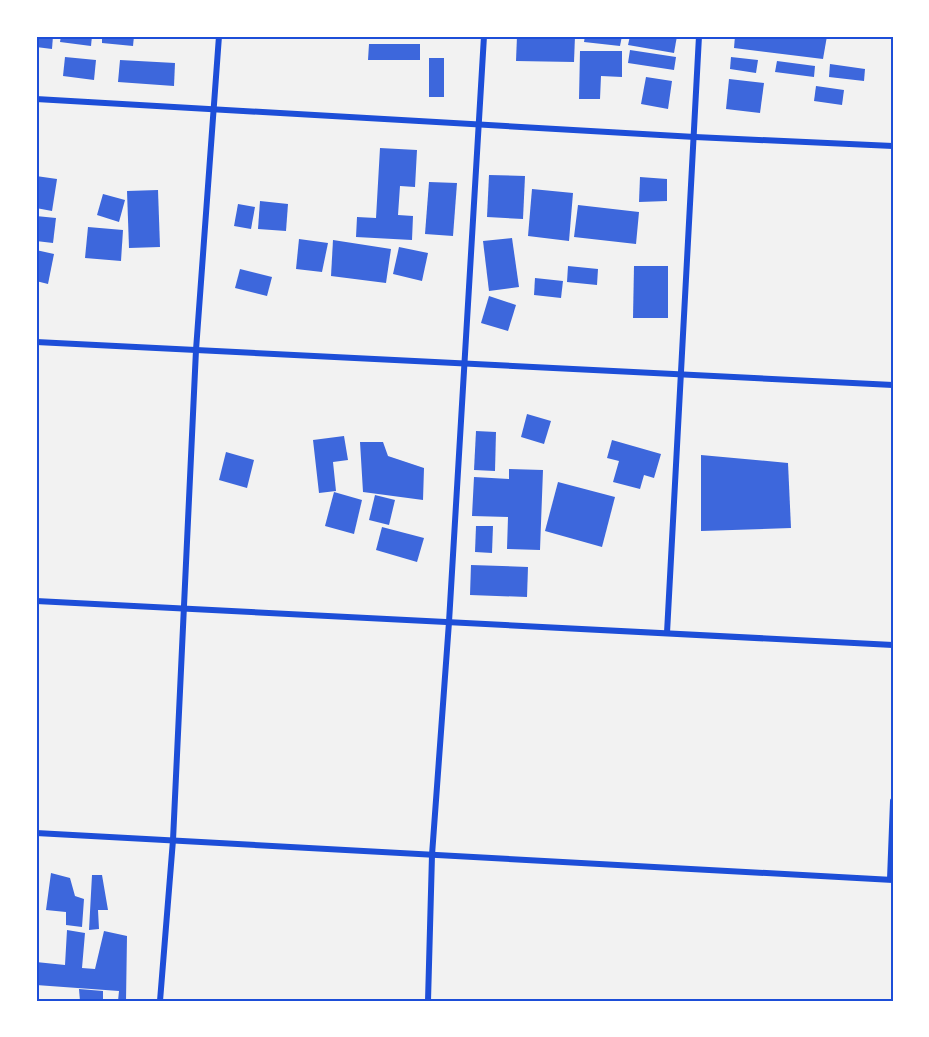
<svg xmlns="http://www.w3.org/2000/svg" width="929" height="1037" viewBox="0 0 929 1037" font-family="'PT Sans',sans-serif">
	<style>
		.building { fill: #3d67dc }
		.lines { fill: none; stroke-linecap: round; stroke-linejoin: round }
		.minor { stroke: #1d4ed8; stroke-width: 6 }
		.neatline { fill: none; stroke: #1d4ed8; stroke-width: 2 }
	</style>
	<rect width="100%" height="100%" fill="#f2f2f2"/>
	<g class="building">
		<path d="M36 36H53L52 49 36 47Z"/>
		<path d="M61 36H92L91 46 60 42Z"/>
		<path d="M102 36H134L133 46 102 43Z"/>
		<path d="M151 36H176L175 39 151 38Z"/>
		<path d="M517 36H575L574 62 516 61Z"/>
		<path d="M585 36H622L620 46 584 42Z"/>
		<path d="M630 36H677L674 53 628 45Z"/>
		<path d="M735 36H827L823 59 734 48Z"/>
		<path d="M369 44H420V60H368Z"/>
		<path d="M630 50 676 57 674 70 628 63Z"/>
		<path d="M580 51H622V77L601 76 600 99H579Z"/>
		<path d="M65 57 96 60 94 80 63 76Z"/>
		<path d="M731 57 758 60 756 73 730 69Z"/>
		<rect x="429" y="58" width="15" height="39"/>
		<path d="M120 60 175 63 174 86 118 82Z"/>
		<path d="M777 61 815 66 814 77 775 72Z"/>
		<path d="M830 64 865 69 864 81 829 77Z"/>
		<path d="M646 77 672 81 668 109 641 104Z"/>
		<path d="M729 79 764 83 760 113 726 109Z"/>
		<path d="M816 86 844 90 842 105 814 101Z"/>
		<path d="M380 148 417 150 415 187 400 186 398 215 413 216 412 240 356 237 357 217 376 218Z"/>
		<path d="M489 175 525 176 523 219 487 217Z"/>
		<path d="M36 176 57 179 52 211 36 208Z"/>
		<path d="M640 177 667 179V201L639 202Z"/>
		<path d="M429 182 457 183 453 236 425 234Z"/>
		<path d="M532 189 573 193 569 241 528 236Z"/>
		<path d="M158 190 160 247 129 248 127 191Z"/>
		<path d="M103 194 125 200 119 222 97 215Z"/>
		<path d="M260 201 288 204 286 231 258 229Z"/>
		<path d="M238 204 255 207 251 229 234 226Z"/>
		<path d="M578 205 639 212 636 244 574 237Z"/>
		<path d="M36 216 56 218 53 243 36 241Z"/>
		<path d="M88 227 123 230 121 261 85 258Z"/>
		<path d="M512 238 519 287 489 291 483 241Z"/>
		<path d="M299 239 328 243 322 272 296 269Z"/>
		<path d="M333 240 391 249 386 283 331 276Z"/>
		<path d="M399 247 428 253 422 281 393 274Z"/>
		<path d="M36 250 54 254 48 284 36 281Z"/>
		<path d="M568 266 598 269 597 285 567 282Z"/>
		<path d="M634 266H668V318H633Z"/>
		<path d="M240 269 272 277 267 296 235 288Z"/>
		<path d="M535 278 563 281 561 298 534 295Z"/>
		<path d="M489 296 516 305 508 331 481 323Z"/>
		<path d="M527 414 551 421 544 444 521 437Z"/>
		<path d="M476 431 496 432 495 471 474 470Z"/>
		<path d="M344 436 348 460 333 462 336 491 319 493 313 440Z"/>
		<path d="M612 440 661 454 654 478 644 475 640 489 613 482 619 461 607 458Z"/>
		<path d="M360 442H383L388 456 424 468 423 500 363 492Z"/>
		<path d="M226 452 254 460 247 488 219 480Z"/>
		<path d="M701 455 788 463 791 528 701 531Z"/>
		<path d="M509 469 543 470 540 550 507 549 508 517 472 516 474 477 509 479Z"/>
		<path d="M558 482 615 497 602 547 545 531Z"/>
		<path d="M334 492 362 500 354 534 325 526Z"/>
		<path d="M375 495 395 500 389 525 369 520Z"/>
		<path d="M476 526H493L492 553 475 552Z"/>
		<path d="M382 527 424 538 417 562 376 550Z"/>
		<path d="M471 565 528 567 527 597 470 595Z"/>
		<path d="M51 873 70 878 75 896 84 899 82 927 66 925V912L46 910Z"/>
		<path d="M92 875H102L108 910H98L99 929 89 930Z"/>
		<path d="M67 930 85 933 82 968 95 969 104 931 127 936 126 1001H118L119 991 36 985V962L65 965Z"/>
		<path d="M79 989 103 991V1001H80Z"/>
	</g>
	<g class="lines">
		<g class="minor">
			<path d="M36 99 695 137 893 146"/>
			<path d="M36 342 893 385"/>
			<path d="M36 601 893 645"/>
			<path d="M667 633 699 36"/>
			<path d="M36 833 893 880"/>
			<path d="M890 879 893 801"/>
			<path d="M160 1001 173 840 196 350 219 36"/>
			<path d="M428 1001 432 855 449 622 484 36"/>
		</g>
	</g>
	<rect width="929" height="1037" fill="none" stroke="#ffffff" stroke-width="75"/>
	<rect x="38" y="38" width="854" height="962" class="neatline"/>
</svg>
